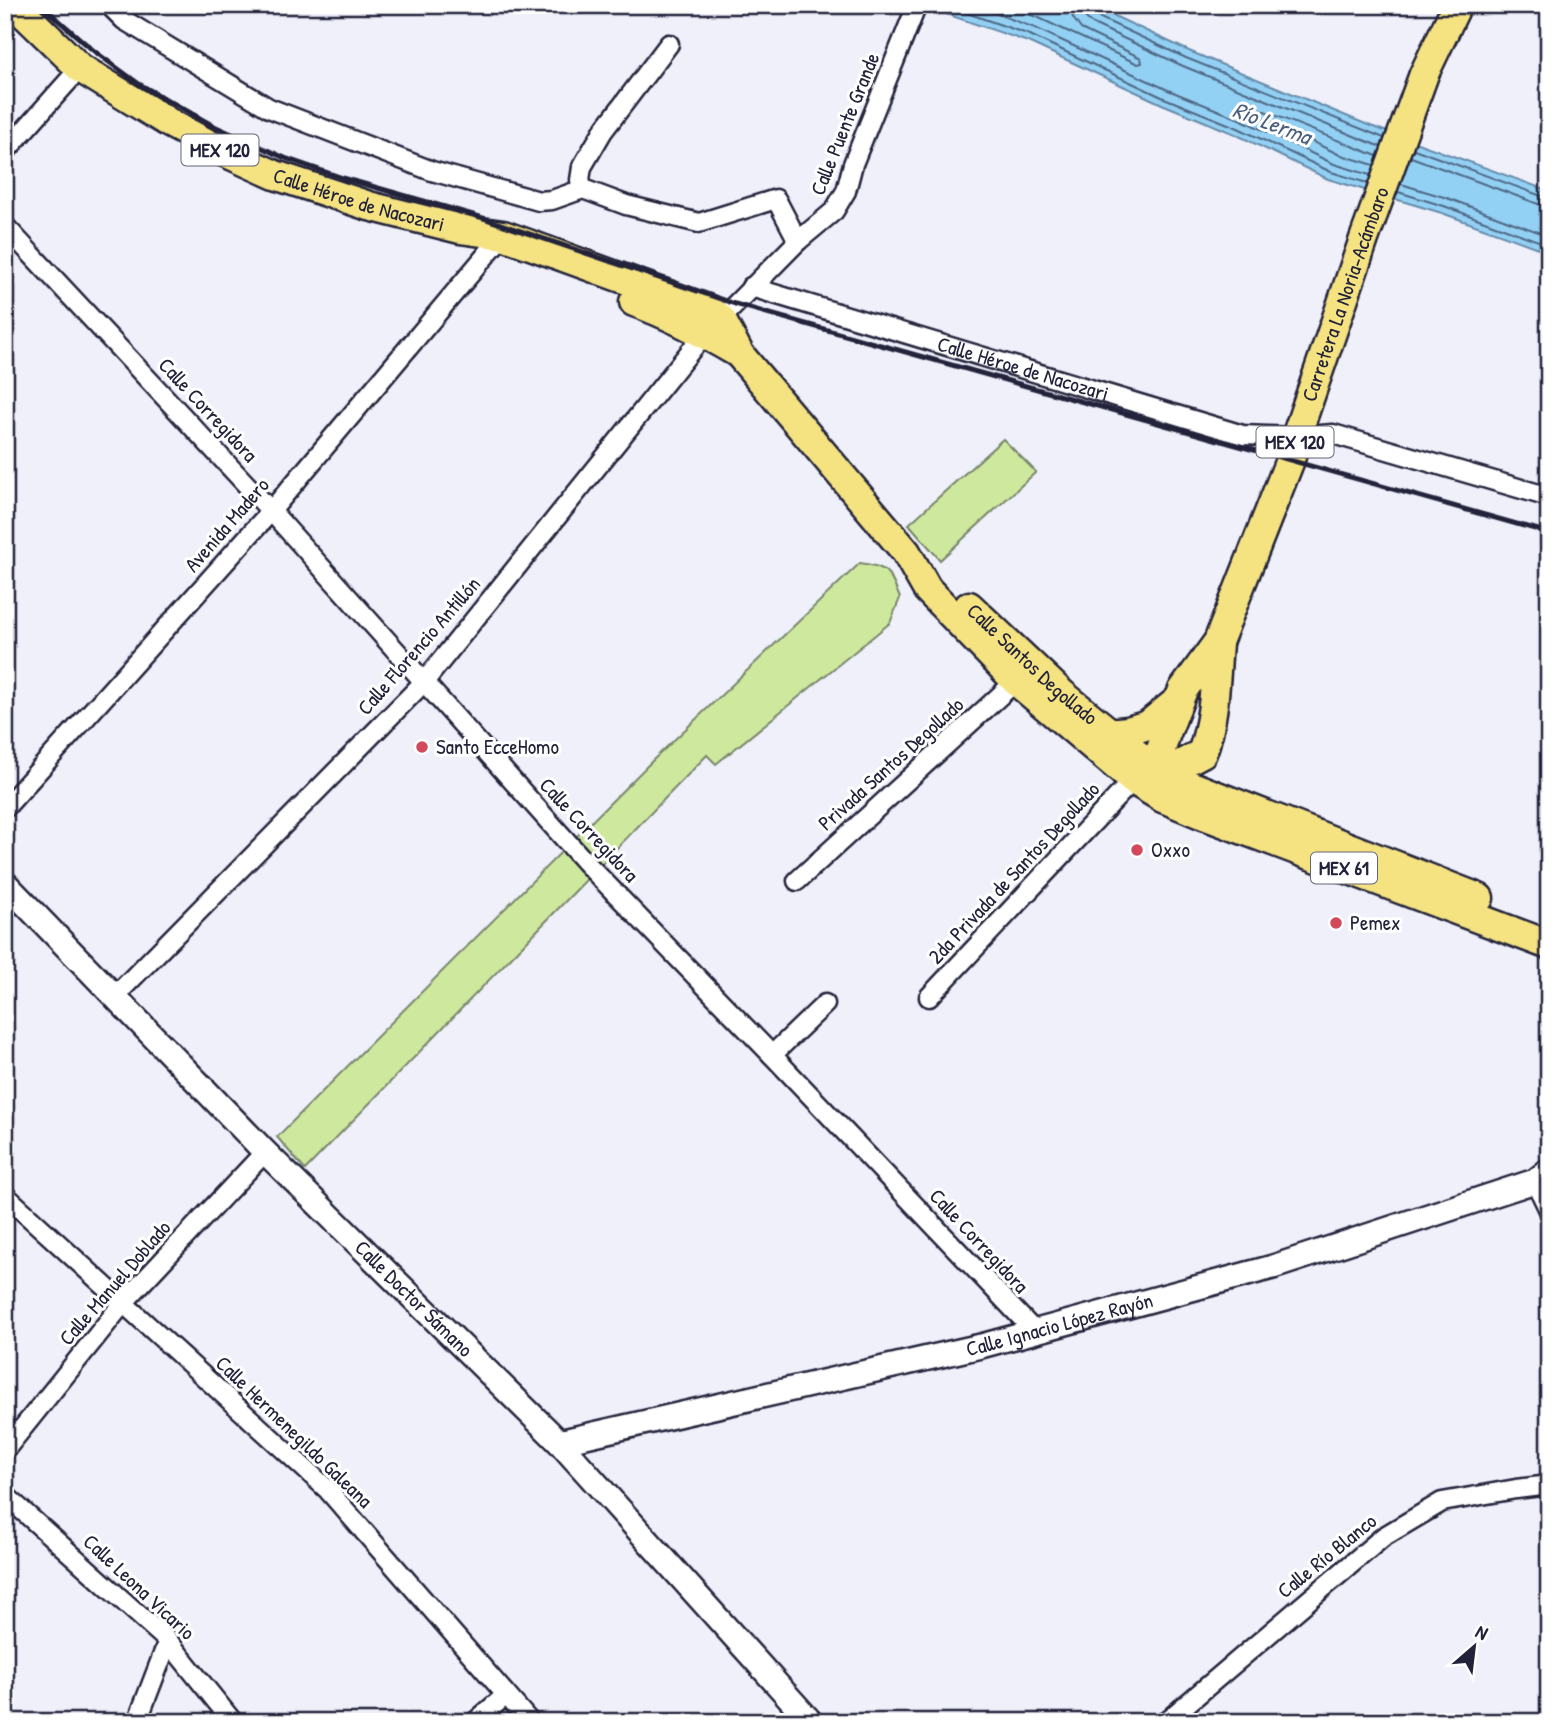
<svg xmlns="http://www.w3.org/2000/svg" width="1554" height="1727" viewBox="0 0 1554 1727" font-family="'Patrick Hand',sans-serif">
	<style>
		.green { fill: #cee89e; stroke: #78856c; stroke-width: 2 }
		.water { fill: #93d1f4; stroke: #668baa; stroke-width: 2 }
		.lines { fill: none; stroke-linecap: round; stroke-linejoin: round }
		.shore { stroke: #4f6885; stroke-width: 2 }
		.minor-casing { stroke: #22223b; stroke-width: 23 }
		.tertiary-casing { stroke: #22223b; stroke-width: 28 }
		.primary-casing { stroke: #22223b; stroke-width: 33 }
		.minor { stroke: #fff; stroke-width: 18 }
		.tertiary { stroke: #fff; stroke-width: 23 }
		.primary { stroke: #f5e382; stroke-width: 28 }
		.rail { stroke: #22223b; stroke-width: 5 }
		.poi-dot { fill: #d1495b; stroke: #fff; stroke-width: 2.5 }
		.labels { text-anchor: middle; stroke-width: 6; stroke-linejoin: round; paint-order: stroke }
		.shield { fill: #fff; stroke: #646476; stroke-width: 2 }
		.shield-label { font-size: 19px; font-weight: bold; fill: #22223b }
		.street-label { font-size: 21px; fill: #22223b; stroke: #fff }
		.poi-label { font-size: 21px; fill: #22223b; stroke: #fff; text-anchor: start }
		.water-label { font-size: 23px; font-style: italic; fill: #4a5f7c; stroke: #fff }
	</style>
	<rect width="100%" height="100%" fill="#eff0fa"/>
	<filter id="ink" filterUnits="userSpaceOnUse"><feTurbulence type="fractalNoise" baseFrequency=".0143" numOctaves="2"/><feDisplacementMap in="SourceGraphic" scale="14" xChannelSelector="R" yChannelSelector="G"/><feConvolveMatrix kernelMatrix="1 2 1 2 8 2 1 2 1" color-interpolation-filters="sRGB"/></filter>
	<g filter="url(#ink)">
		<g class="green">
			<path d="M1003 439 1036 472 940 560 909 524Z"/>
			<path d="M860 563C890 567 889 573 900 598L890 623 716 764 707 755 305 1170 277 1137 651 762Z"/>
		</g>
		<path class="water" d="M920 5H1091L1189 51 1368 125 1549 191V252L1442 213 1328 179 1235 134 1162 104 1028 42Z"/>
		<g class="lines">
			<g class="shore">
				<path d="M944 5 1030 35 1164 98 1238 128 1331 172 1367 183"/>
				<path d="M973 5 1035 28 1168 90 1242 120 1334 164 1370 175"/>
				<path d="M1004 5 1039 18 1138 64 1142 63 1141 58 1081 29 1073 18 1070 5"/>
				<path d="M1081 5 1083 15 1091 23 1183 66 1381 147"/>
				<path d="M1090 5V10L1094 15 1186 58 1384 138"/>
				<path d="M1414 149 1544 197H1549"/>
				<path d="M1411 157 1541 205 1549 206"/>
				<path d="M1374 165 1338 154 1255 114 1253 110 1257 108 1377 156"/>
				<path d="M1401 184 1447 198 1549 236"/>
				<path d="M1398 192 1444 206 1549 245"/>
			</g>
			<defs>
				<g id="minor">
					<path d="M109 5 124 20 269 108 432 171 539 201 552 200 583 189 626 205 699 223 776 199 798 241"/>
					<path d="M5 152 80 68"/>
					<path d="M583 189 580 180 582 167 603 131 669 44"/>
					<path d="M5 226 271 511 587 864 772 1055 1035 1332"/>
					<path id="s1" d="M751 287 1243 435 1296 437 1333 434 1549 497"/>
					<path d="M5 808 271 511 503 235"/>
					<path d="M797 881 1016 681"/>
					<path d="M115 996 424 682 705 333 721 319 798 241 834 211 846 191 853 164 917 5"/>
					<path d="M929 997 1133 780"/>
					<path d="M772 1055 825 1004"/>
					<path d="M1535 1181 1549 1210"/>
					<path d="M5 1195 327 1489 530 1722"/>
					<path d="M5 1450 124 1302 265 1152"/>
					<path d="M5 1495 168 1641 233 1722"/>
					<path d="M137 1722 168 1641"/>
					<path d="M475 1722 506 1695"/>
					<path d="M1163 1722 1169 1719 1383 1537 1442 1502 1516 1489 1549 1485"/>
				</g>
				<g id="tertiary">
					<path id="s2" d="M5 883 265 1152 559 1442 811 1722"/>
					<path id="s3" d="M559 1442 981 1346 1273 1267 1535 1181 1549 1170"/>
				</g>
				<g id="primary">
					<path id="s4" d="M15 5 80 68 171 124 220 150 275 175 369 206 460 229 503 235 710 310 721 319 740 355 906 552 927 589 1016 681 1133 780 1163 798 1201 814 1549 945"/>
					<path d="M634 302C671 315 704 333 738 353"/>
					<path id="s5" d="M969 606 1062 694 1161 774 1479 898"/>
					<path d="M1108 733 1128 731 1148 725 1176 702"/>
					<path d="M1151 780 1202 753C1215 717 1215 681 1218 643"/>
					<path id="s6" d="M1163 798 1161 774V750L1165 736 1183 690 1218 642 1290 460 1296 437 1364 239 1424 74 1457 5"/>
				</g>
			</defs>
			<use href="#minor" class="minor-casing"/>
			<use href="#tertiary" class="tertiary-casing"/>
			<use href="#primary" class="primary-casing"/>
			<use href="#minor" class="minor"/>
			<use href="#tertiary" class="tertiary"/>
			<use href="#primary" class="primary"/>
			<path class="rail" d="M41 5 94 51 139 84 212 125 285 158 343 178 480 217 735 304 1549 533"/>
		</g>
	</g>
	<g class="poi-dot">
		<circle cx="422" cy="747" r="7"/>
		<circle cx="1137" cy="850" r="7"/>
		<circle cx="1336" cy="923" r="7"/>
	</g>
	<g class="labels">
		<g class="shield">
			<rect x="181.5" y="134.5" width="77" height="31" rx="5"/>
			<rect x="1256.5" y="426.5" width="77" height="31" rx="5"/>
			<rect x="1311" y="852.5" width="66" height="31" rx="5"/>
		</g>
		<g class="shield-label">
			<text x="220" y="157">MEX 120</text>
			<text x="1295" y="449">MEX 120</text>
			<text x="1344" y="875">MEX 61</text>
		</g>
		<g class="street-label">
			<text transform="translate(845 124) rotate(-68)" y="7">Calle Puente Grande</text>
			<text dy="7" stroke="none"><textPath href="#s4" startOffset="401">Calle Héroe de Nacozari</textPath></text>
			<text dy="7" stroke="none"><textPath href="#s6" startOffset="542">Carretera La Noria-Acámbaro</textPath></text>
			<text dy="7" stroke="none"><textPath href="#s1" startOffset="284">Calle Héroe de Nacozari</textPath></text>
			<text transform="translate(208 410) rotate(47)" y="7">Calle Corregidora</text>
			<text transform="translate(227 525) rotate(-49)" y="7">Avenida Madero</text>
			<text transform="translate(419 646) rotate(-49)" y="7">Calle Florencio Antillón</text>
			<text dy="7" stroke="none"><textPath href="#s5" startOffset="86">Calle Santos Degollado</textPath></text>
			<text transform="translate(891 764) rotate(-42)" y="7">Privada Santos Degollado</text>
			<text transform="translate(589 830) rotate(47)" y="7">Calle Corregidora</text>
			<text transform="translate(1014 873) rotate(-47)" y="7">2da Privada de Santos Degollado</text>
			<text transform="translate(979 1241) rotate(47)" y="7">Calle Corregidora</text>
			<text transform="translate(115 1283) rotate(-49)" y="7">Calle Manuel Doblado</text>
			<text dy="7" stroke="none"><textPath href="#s2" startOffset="583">Calle Doctor Sámano</textPath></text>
			<text dy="7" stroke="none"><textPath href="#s3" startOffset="514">Calle Ignacio López Rayón</textPath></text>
			<text transform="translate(294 1432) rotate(44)" y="7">Calle Hermenegildo Galeana</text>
			<text transform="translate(1327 1556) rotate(-39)" y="7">Calle Río Blanco</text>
			<text transform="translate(139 1587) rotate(43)" y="7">Calle Leona Vicario</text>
		</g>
		<g class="poi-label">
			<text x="436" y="754">Santo EcceHomo</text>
			<text x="1151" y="857">Oxxo</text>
			<text x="1350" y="930">Pemex</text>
		</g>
		<g class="water-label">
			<text transform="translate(1272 123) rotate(21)" y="8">Río Lerma</text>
		</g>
	</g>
	<rect width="1554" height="1727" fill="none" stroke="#fff" stroke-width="28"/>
	<rect x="14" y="14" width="1526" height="1699" fill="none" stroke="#22223b" stroke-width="2.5" filter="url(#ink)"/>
	<g transform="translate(1474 1647) rotate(28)" stroke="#ffffff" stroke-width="5" paint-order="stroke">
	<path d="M0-5L12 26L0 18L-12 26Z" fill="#22223b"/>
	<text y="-10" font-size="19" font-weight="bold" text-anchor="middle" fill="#22223b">N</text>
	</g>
</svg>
